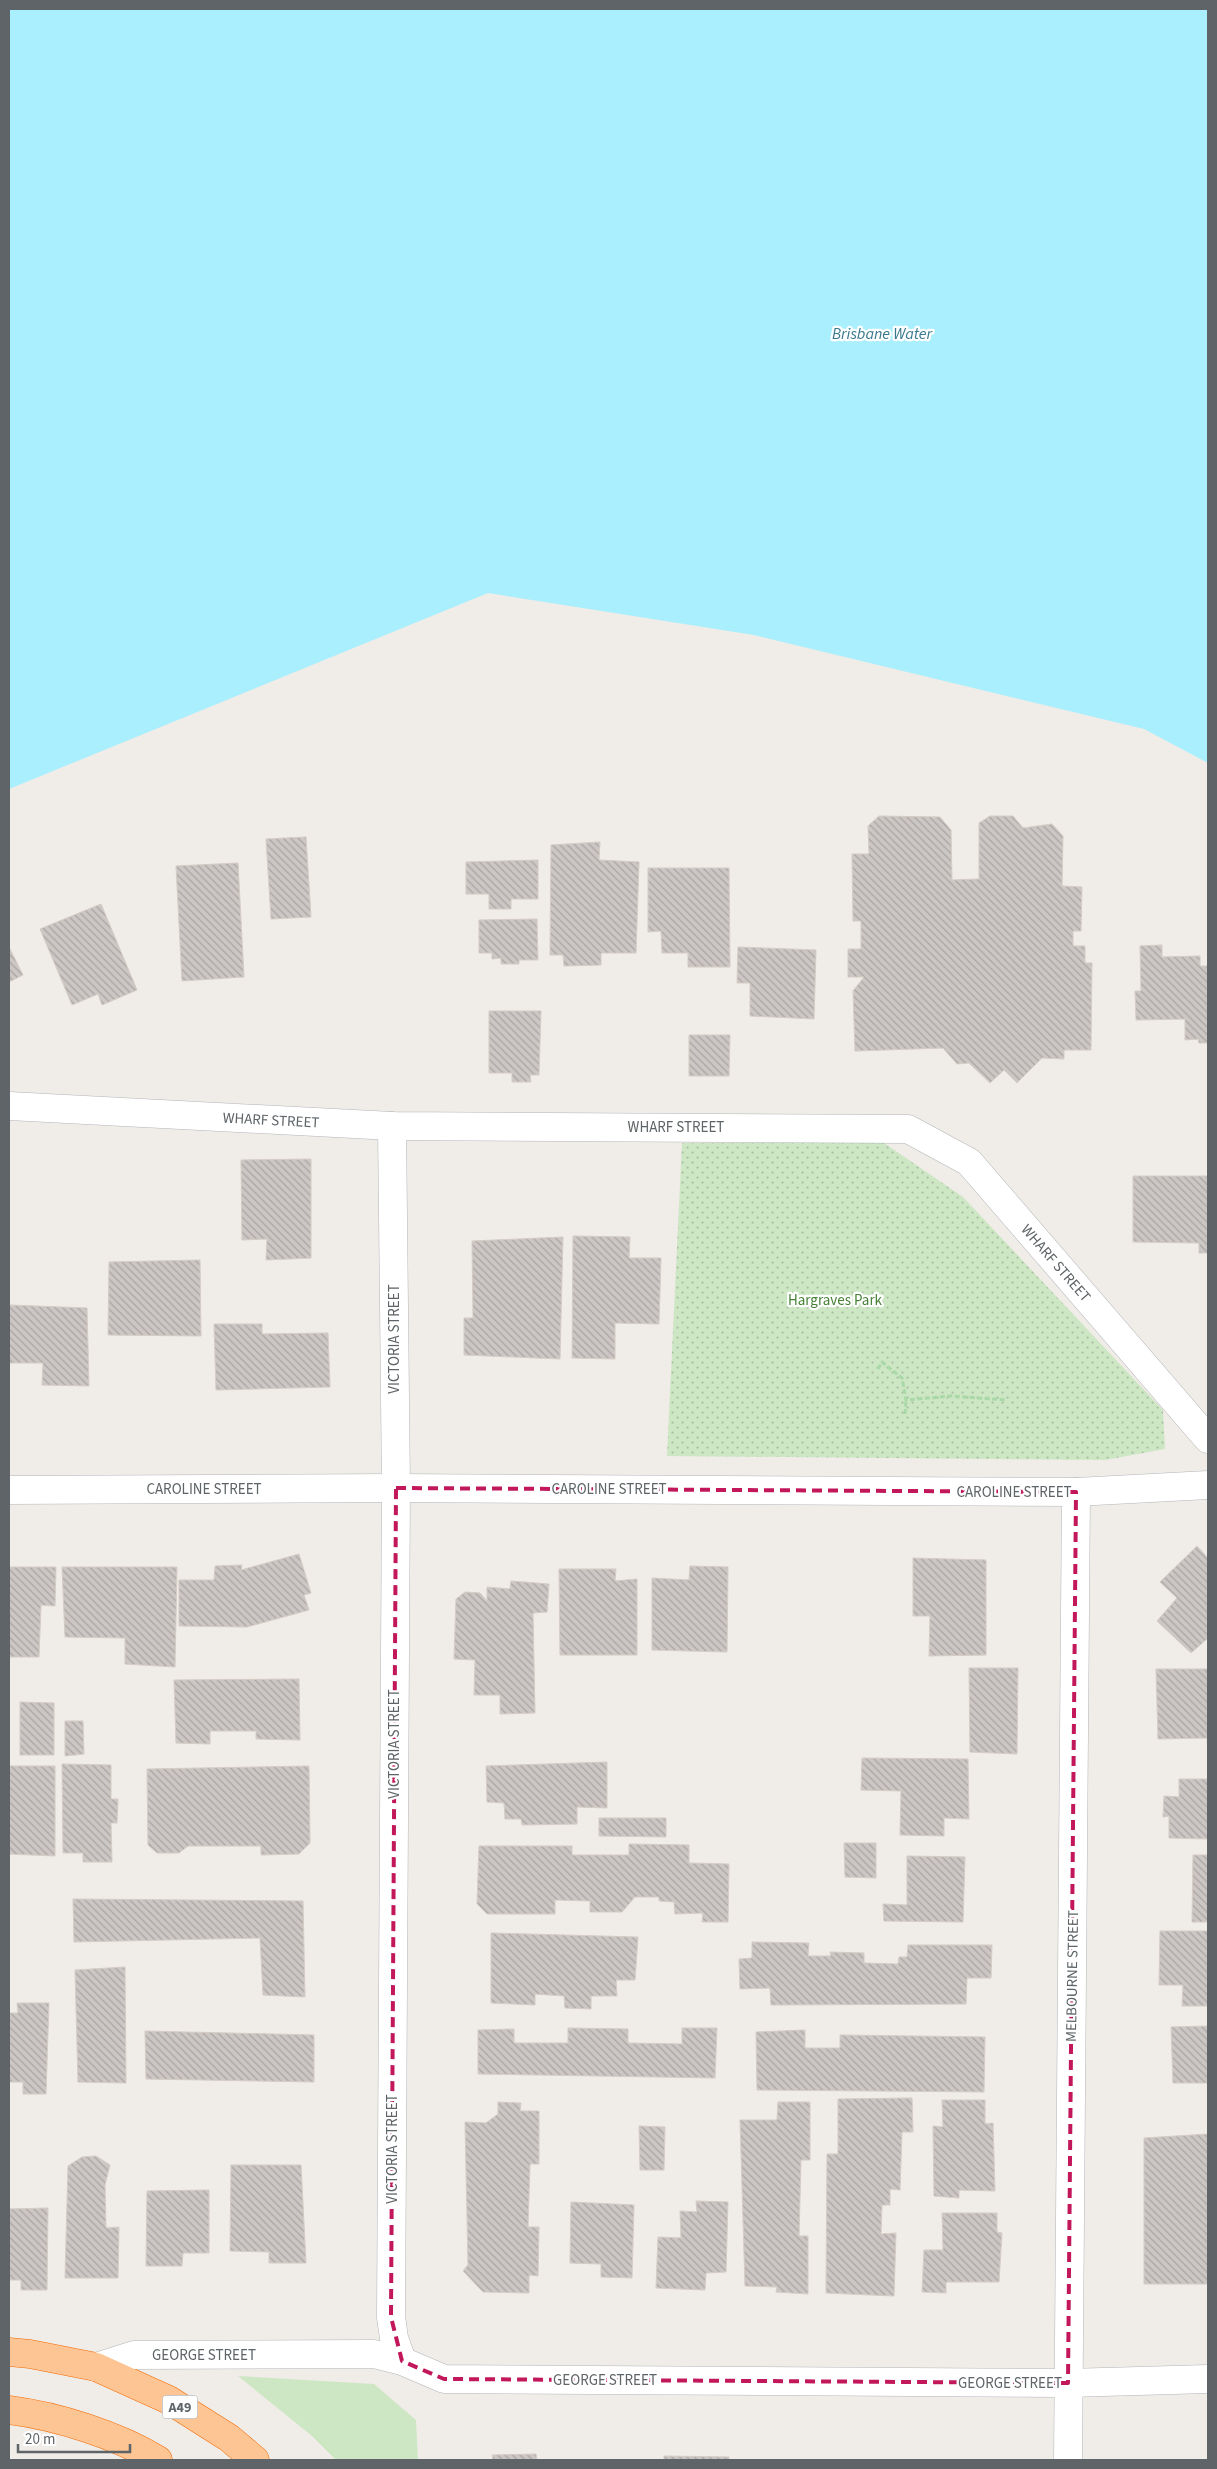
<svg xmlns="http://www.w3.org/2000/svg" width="1217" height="2469" viewBox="0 0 1217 2469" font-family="'Source Sans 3',sans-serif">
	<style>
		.grass { fill: #cde7c4 }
		.park { fill: url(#park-dots) }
		.water { fill: #a9effe }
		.building { fill: url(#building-back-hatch); stroke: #d5ccc5 }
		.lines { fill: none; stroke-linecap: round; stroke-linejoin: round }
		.minor-casing { stroke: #b2b6b9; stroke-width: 29 }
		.highway-casing { stroke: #f46903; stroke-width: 29 }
		.path { stroke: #a8d9a7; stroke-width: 3; stroke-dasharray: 5 2.5; stroke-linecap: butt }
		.minor { stroke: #fff; stroke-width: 28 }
		.highway { stroke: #fcc593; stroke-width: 28 }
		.marked { fill: none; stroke: #c2185b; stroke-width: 4; stroke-dasharray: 10 6; stroke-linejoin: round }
		.labels { text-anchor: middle; stroke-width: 4.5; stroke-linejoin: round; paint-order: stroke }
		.shield { fill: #fff; stroke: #8e9295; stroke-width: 1 }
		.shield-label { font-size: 14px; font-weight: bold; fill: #5e6467 }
		.street-label { font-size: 15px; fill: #5e6467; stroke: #fff }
		.park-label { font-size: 15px; fill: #458035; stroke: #fff }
		.water-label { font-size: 16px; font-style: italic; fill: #39798e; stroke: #fff }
	</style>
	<defs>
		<pattern id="park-dots" width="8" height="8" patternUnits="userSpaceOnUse" patternTransform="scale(1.25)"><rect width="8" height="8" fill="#cde7c4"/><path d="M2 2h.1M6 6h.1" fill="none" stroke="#aabfa3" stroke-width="1.8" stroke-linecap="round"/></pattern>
		<pattern id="building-back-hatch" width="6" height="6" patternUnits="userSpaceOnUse" patternTransform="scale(1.25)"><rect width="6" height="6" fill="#ccc7c4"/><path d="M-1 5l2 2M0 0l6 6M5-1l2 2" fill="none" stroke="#a9a5a3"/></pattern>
	</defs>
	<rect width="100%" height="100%" fill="#f0ece7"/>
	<path class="grass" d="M238 2376 374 2384 416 2420 418 2460H336L312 2436Z"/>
	<path class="park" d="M682 1143H884L963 1197 1163 1410 1165 1449 1105 1460 667 1456Z"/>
	<path class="water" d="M9 9H1208V763L1144 729 754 635 488 593 9 789Z"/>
	<g class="building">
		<path d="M879 816 940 817 951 830 952 880 979 879V823L990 816H1013L1023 828 1052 824 1063 836 1062 886 1082 887 1081 931H1073V946H1085V963H1092L1091 1050H1064V1059L1042 1058 1017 1083 1004 1070 990 1083 969 1063 957 1064 943 1048 855 1051 853 991 864 977H848V949H861V921H853L852 854H869L868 826Z"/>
		<path d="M306 837 311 917 271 919 266 839Z"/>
		<path d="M600 842 599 860 639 862 636 953H601V965L564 966 563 955H550L551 845Z"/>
		<path d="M538 860V899H511V909H489V894H466V862Z"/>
		<path d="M238 863 244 977 182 981 176 866Z"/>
		<path d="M648 868H729L730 967H688V953H662L661 931 648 932Z"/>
		<path d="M101 904 137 990 102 1005 98 994 72 1005 40 929Z"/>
		<path d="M537 919 538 960H519V964H501V958L492 959V953H479V920Z"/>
		<path d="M1162 945V957L1200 956V966H1208V1043H1199L1198 1039 1185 1040V1019L1136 1020 1135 991H1141L1140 946Z"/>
		<path d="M9 947 23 975 9 982Z"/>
		<path d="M738 947 816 950 814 1019 750 1016V983H737Z"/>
		<path d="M489 1011H541L539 1075H530L531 1082H512V1073H489Z"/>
		<path d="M689 1035H730L729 1076H689Z"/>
		<path d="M311 1159V1258L266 1260 267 1239 242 1240 241 1160Z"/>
		<path d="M1133 1176H1208V1253H1199V1243L1133 1242Z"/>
		<path d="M573 1236 630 1237 629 1258H661L659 1324 615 1323V1359L572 1358Z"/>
		<path d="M563 1237 560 1359 464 1355V1318H473L472 1241Z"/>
		<path d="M200 1260 201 1336 108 1335 109 1262Z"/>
		<path d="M9 1305 87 1308 89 1386 42 1385 43 1363H9Z"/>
		<path d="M214 1324H262V1334L328 1333 330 1387 216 1390Z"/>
		<path d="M1197 1546 1208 1558V1638L1191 1653 1157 1621 1177 1598 1160 1582Z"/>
		<path d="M299 1554 311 1593 304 1595 309 1610 247 1627 179 1626V1580H214L215 1566 242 1565 241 1570Z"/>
		<path d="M913 1558 986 1560V1655L929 1656 930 1616H913Z"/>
		<path d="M690 1566 728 1567 727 1652 652 1650V1578L689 1580Z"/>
		<path d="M9 1567H56L55 1606 41 1605 39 1657H9Z"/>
		<path d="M62 1567H177L175 1667 125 1664V1638L65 1637Z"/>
		<path d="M559 1569H616L615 1581 637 1579V1655H560Z"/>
		<path d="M511 1581 549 1584 547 1612 533 1613 535 1713 500 1714V1695H474L475 1660 454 1659 456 1599 465 1592 480 1593 487 1601V1587L510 1589Z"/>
		<path d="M969 1668H1018L1017 1754 970 1752Z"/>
		<path d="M1156 1669H1208V1754L1207 1738 1158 1739Z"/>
		<path d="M299 1679 300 1740 256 1739V1731H210V1744L176 1743 174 1680Z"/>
		<path d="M20 1702 54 1703V1755H20Z"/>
		<path d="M65 1721H83L84 1754 65 1756Z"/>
		<path d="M862 1758 968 1759 969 1819 944 1818V1836L900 1835 901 1791 861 1790Z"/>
		<path d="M607 1762V1808L577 1807V1824L522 1825 521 1819H505L504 1803 487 1802 486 1766Z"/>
		<path d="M62 1764 111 1765V1799H118L117 1823H111L112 1862H83V1853H63Z"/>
		<path d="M9 1766H55V1856L9 1854Z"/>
		<path d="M309 1766 310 1843 299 1854 261 1855V1846H188L179 1853H157L148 1845 147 1769Z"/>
		<path d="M1179 1779H1208V1839L1169 1838V1816L1163 1817 1164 1796 1179 1797Z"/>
		<path d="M599 1818H666V1837L599 1836Z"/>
		<path d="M844 1843H876V1878L845 1877Z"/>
		<path d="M629 1844 689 1845V1863L729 1864 728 1922H702L703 1913 675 1914 674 1902 659 1901V1897H635L622 1912H590V1901L555 1900V1914H487L477 1904 479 1846H572V1855H629Z"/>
		<path d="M1193 1855H1208V1922H1192Z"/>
		<path d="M907 1856 965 1857 963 1922 884 1921 883 1904 907 1905Z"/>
		<path d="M73 1899 303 1901 305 1997 263 1995 260 1938 74 1942Z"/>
		<path d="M1160 1931H1208V2006H1182L1183 1985H1159Z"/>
		<path d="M491 1933 638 1937 635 1980H616L617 1996H591V2009L565 2008 564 1996 535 1994V2005L491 2003Z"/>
		<path d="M752 1942 809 1943 808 1956H831L830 1952 864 1953V1963L898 1964 899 1957H907L908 1945H992L991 1978H967L966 2004 771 2005 770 1988 740 1989 739 1959 752 1958Z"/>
		<path d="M125 1967 126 2083 78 2082 75 1970Z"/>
		<path d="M17 2003H49L46 2094H23V2082H9V2013H18Z"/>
		<path d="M1208 2026V2083H1173L1171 2027Z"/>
		<path d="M568 2028 628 2029V2043L682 2044V2028H717L715 2078 478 2074V2030L514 2029V2043H568Z"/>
		<path d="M805 2030V2048H840V2035L985 2037 984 2092 757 2090 756 2032Z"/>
		<path d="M145 2031 314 2035V2082L146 2079Z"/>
		<path d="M912 2098 913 2132H902L900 2190 890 2189V2205H882L881 2234 896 2233 894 2296 826 2293 827 2154H838V2099Z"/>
		<path d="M942 2100H985V2124L993 2123 995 2191 959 2190V2198L934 2196 933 2126 943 2127Z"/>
		<path d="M498 2102 521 2103 520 2111H539V2164H530L528 2227H539L538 2276 529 2275V2293L483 2292 463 2271 468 2265 465 2122 486 2123 498 2114Z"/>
		<path d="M778 2102H810V2160H801L799 2236H808V2294L776 2292 777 2287 745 2286 740 2120H777Z"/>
		<path d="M639 2126 665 2127 664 2170H640Z"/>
		<path d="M1208 2134V2284H1144V2138Z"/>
		<path d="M96 2156 110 2165 105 2185 106 2228 119 2227 118 2278H65L68 2166 82 2157Z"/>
		<path d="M231 2165H301L306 2263H269V2252L230 2251Z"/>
		<path d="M209 2190V2253H183L182 2266H146L147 2191Z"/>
		<path d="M696 2201 728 2202 726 2272 706 2273 705 2290 656 2288 658 2237 681 2238 680 2211 697 2212Z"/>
		<path d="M571 2202 634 2205 632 2278 601 2277V2264L570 2263Z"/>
		<path d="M48 2208 47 2290H21V2280H9V2209Z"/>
		<path d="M942 2213H997V2232L1002 2233 999 2282H946V2293L922 2292 924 2250H943Z"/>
		<path d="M536 2454 537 2460H493L492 2455Z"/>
		<path d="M664 2456 729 2457V2460H664Z"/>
	</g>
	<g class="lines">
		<defs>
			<g id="minor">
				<path d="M9 1106 392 1126 908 1129 969 1162 1208 1439"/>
				<path d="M392 1126 396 1488 391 2317 394 2338 402 2361"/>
				<path d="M9 1490 396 1488 1076 1492 1208 1485"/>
				<path d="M96 2367 134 2355 374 2354 402 2361 444 2379 1068 2383 1208 2379"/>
				<path d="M1068 2460 1076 1492"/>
			</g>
			<g id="highway">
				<path d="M9 2352 30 2354 96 2367 169 2400 229 2438 255 2460"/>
				<path d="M9 2410C57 2416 117 2435 158 2460"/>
			</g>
		</defs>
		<use href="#minor" class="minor-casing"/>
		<use href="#highway" class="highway-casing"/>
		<g class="path">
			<path d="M878 1369 882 1362 902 1378 906 1400 951 1396 1006 1400"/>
			<path d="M905 1414 906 1400"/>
		</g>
		<use href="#minor" class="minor"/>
		<use href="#highway" class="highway"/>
	</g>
	<path class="marked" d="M396 1488 1076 1492 1068 2383 444 2379 402 2361 391 2317Z"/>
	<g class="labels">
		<rect class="shield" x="162.5" y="2395.5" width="35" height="23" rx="4"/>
		<g class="shield-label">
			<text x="180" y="2412">A49</text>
		</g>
		<g class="street-label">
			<text transform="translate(271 1120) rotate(3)" y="5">WHARF STREET</text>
			<text x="676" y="1132">WHARF STREET</text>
			<text transform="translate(1056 1263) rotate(49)" y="5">WHARF STREET</text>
			<text transform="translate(394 1339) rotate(-90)" y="5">VICTORIA STREET</text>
			<text x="204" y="1494">CAROLINE STREET</text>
			<text x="609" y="1494">CAROLINE STREET</text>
			<text x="1014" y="1497">CAROLINE STREET</text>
			<text transform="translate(394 1744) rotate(-90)" y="5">VICTORIA STREET</text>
			<text transform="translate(1072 1976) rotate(-89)" y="5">MELBOURNE STREET</text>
			<text transform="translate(392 2149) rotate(-90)" y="5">VICTORIA STREET</text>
			<text x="204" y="2360">GEORGE STREET</text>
			<text x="605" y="2385">GEORGE STREET</text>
			<text x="1010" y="2388">GEORGE STREET</text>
		</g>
		<g class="park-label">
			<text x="835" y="1305">Hargraves Park</text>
		</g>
		<g class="water-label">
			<text x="882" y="339">Brisbane Water</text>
		</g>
	</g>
	<rect width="1217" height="2469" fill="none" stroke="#5e6467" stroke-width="20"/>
	<path d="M18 2444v8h112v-8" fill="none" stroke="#5e6467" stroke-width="2.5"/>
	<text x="25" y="2444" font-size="15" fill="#5e6467" stroke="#ffffff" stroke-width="4" paint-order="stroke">20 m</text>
</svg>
